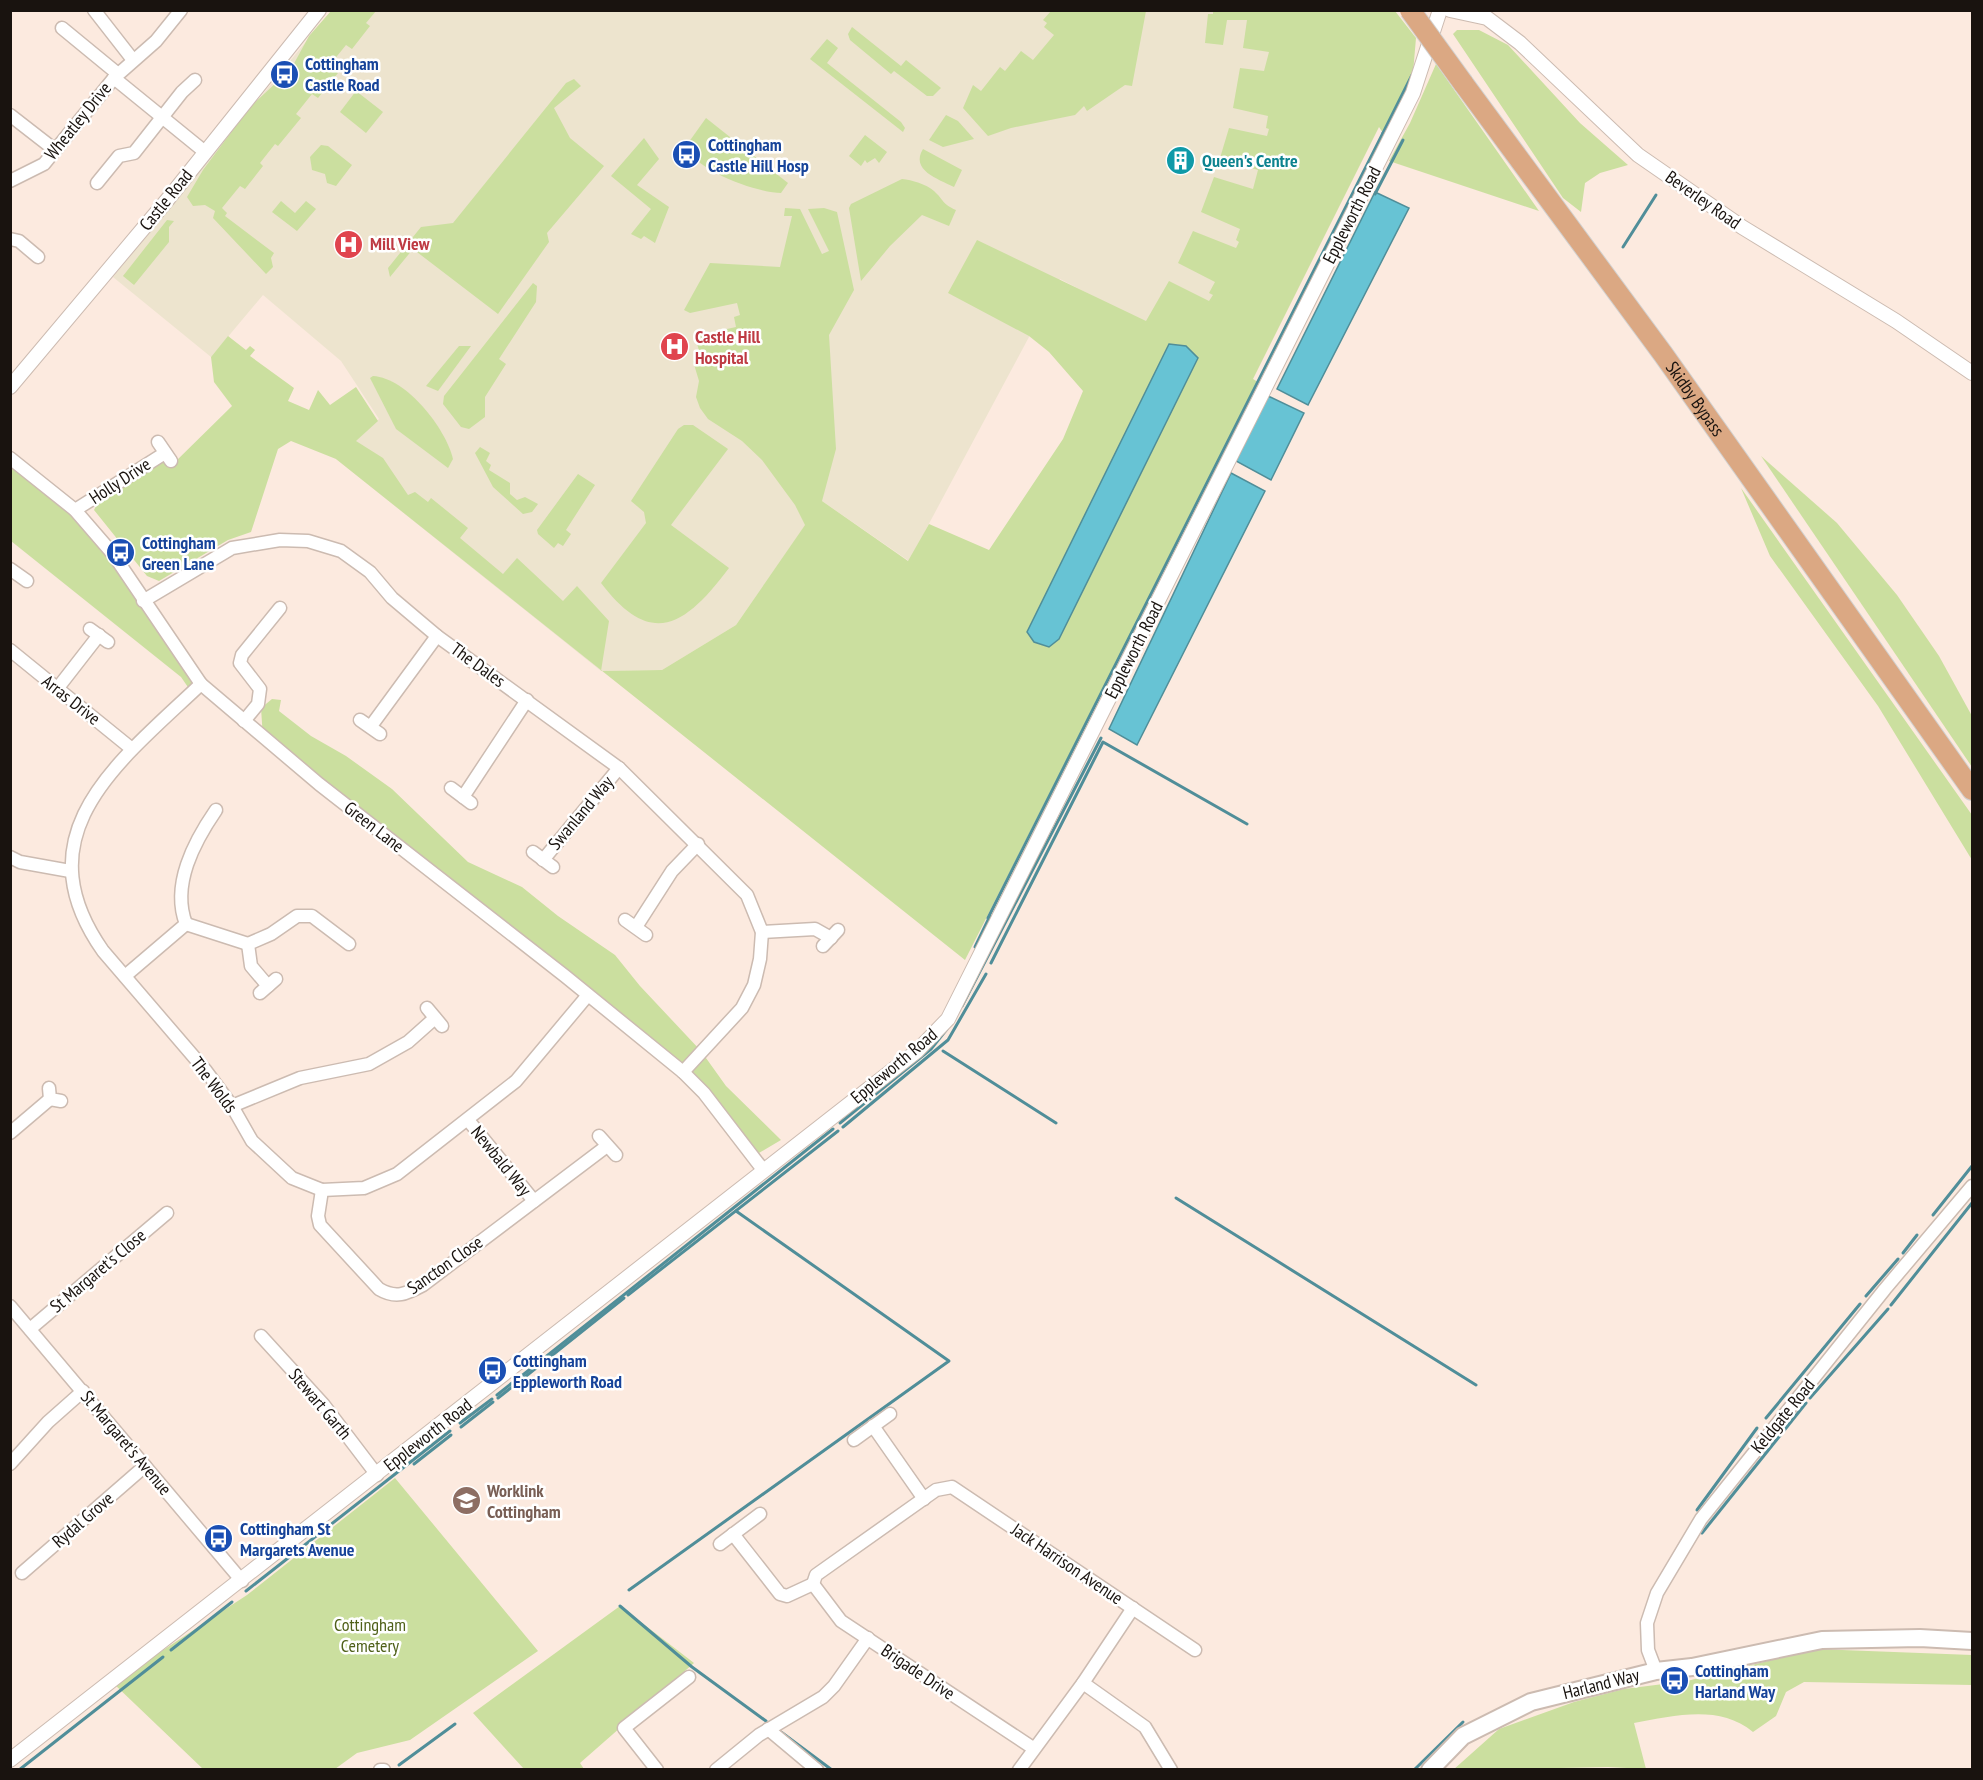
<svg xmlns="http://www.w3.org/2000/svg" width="1983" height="1780" viewBox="0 0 1983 1780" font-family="'PT Sans Narrow',sans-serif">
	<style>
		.medical { fill: #ede4ce }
		.green { fill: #cbdf9f }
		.water { fill: #67c3d4; stroke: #508e99; stroke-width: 1.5 }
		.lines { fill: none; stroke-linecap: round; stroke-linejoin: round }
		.stream { stroke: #508e99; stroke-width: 3 }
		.minor-casing { stroke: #ccbbb1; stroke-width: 15 }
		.tertiary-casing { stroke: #ccbbb1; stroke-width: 16 }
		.secondary-casing { stroke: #ccbbb1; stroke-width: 20 }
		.trunk-casing { stroke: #d1d0cf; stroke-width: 22 }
		.minor { stroke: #fff; stroke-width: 12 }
		.tertiary { stroke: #fff; stroke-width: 14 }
		.secondary { stroke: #fff; stroke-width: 16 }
		.trunk { stroke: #dba883; stroke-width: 20 }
		.trunk-bridge-casing { stroke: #d1d0cf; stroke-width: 22; stroke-linecap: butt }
		.trunk-bridge { stroke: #dba883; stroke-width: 20 }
		.labels { text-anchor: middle; stroke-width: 5; stroke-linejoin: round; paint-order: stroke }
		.transit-label { font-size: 18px; font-weight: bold; fill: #164399; stroke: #fff; text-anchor: start }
		.street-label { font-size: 18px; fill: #19130f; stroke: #fff }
		.culture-label { font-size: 18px; font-weight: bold; fill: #0d838f; stroke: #fff; text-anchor: start }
		.health-label { font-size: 18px; font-weight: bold; fill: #be3a42; stroke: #fff; text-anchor: start }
		.education-label { font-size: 18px; font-weight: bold; fill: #785e54; stroke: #fff; text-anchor: start }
		.park-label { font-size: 18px; fill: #4f6019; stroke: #fff }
	</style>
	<rect width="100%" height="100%" fill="#fceadf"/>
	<path class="medical" d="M331 11H1301L1253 379 1060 279 909 561 822 501 736 625 662 670 601 671 336 459 379 419 341 361 263 295 211 357 113 277Z"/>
	<g class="green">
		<path d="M1213 10 1395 11 1416 38 1413 73 1383 133 1379 127 1253 379 1258 382 965 960 336 459 291 441 278 449 251 532 228 540 159 581 147 576 94 510 97 504 159 461 173 464 232 406 214 382 211 357 228 336 246 350 250 346 255 350 250 356 294 388 288 401 309 410 318 390 330 405 356 387 378 421 356 441 383 458 408 495 415 492 428 502 431 498 468 528 460 538 503 574 517 558 563 601 577 586 609 621 601 671 662 670 736 625 805 525 795 505 762 460 742 441 708 419 700 408 696 397 699 381 693 361 701 358 695 336 736 327 734 317 740 315 737 303 690 313 684 310 710 263 780 267 792 216H784L785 208 800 209 822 254 829 251 808 209 824 208 837 212 854 290 829 335 836 449 822 501 908 561 929 524 989 550 1063 439 1083 391 1049 352 1029 336 948 293 977 240 1146 321 1169 281 1209 301 1213 295 1209 293 1215 282 1178 263 1193 231 1236 248 1239 242 1236 240 1240 229 1201 212 1214 177 1253 189 1258 170 1220 158 1229 128 1267 136 1269 129 1266 128 1268 116 1233 108 1240 68 1264 71 1269 52 1243 48 1247 20H1227L1223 45 1205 43 1208 14H1213Z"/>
		<path d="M331 11H376L366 23 370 26 352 49 346 45 329 66 338 73 318 98 312 94 296 114 301 118 278 146 275 144 260 163 263 166 245 189 240 186 222 208 227 213 225 216 274 253 271 258 273 267 266 274 213 218 215 211 205 205 193 206 187 197 203 170 250 107 291 69 309 36Z"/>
		<path d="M1051 11H1146L1132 86 1125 85 1087 111 1084 106 1075 115 1011 128 988 136 963 108 973 85 981 91 1000 67 1005 71 1021 51 1033 60 1054 35 1044 27 1047 23 1043 20Z"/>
		<path d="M852 27 901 66 906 60 941 88 933 96H927L894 71 891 74 850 40 848 34Z"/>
		<path d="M1457 30H1479L1508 45 1580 123 1628 165 1600 173 1585 183 1581 212 1563 198 1453 34Z"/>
		<path d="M827 39 838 48 827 63 901 122 905 128 903 132 810 59Z"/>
		<path d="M1436 64 1539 211 1389 161 1410 123Z"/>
		<path d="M574 79 581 86 554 108 570 138 604 166 547 233 549 242 498 314 413 249 390 277 388 268 421 227 453 223 566 83Z"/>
		<path d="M356 91 383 112 366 133 340 112Z"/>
		<path d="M946 115 958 121 974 139 943 147 929 140Z"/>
		<path d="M706 118 788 183 781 193C757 193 694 170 686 146Z"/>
		<path d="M865 135 887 152 879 163 875 158 867 163 865 160 861 166 849 156Z"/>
		<path d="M644 138 659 159 637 185 669 207 655 243 644 236 641 239 631 234 651 209 611 176Z"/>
		<path d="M321 145 328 146 352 165 336 186 327 183 325 174 312 170 310 157Z"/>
		<path d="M923 149 962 170 954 187C938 179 910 170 923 149Z"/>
		<path d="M902 179C912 180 926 184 934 191 944 200 942 204 956 210L949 226 922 215 890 246 861 281 849 208 851 204Z"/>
		<path d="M281 201 295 213 306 201 316 209 297 231 272 212Z"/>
		<path d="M167 220 174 221 169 227V242L134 285 123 276Z"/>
		<path d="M533 283 537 286 536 302 499 359 506 364 485 397V417L469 429 461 427 443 404 444 396Z"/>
		<path d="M459 346H471L438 391 426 386Z"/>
		<path d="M373 376C407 378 446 429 453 459L448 468 396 429 370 378Z"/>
		<path d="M684 425H693L728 449 671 525 729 568C686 625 652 650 601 583L646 523 644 512 631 501 678 429Z"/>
		<path d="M480 447 490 453 486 461 491 465 489 470 510 483V494L517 500 525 497 538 504 532 512 523 514 493 487 475 453Z"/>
		<path d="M1761 456 1837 523 1897 595 1939 656 1972 716V767Z"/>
		<path d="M10 459 75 510 201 684 192 693 181 677 11 541Z"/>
		<path d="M578 474 595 485 566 530 571 534 563 546 558 543 554 548 538 534 537 530Z"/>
		<path d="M1741 488 1972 815V860L1878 706 1770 556Z"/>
		<path d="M272 699 281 700 279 711 311 736 346 756 392 789 468 862 522 887 558 916 615 955 640 986 701 1051 726 1086 781 1140 752 1157 704 1093 263 738 261 708Z"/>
		<path d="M395 1478 538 1651 410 1740 357 1753 335 1769H203L113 1683 247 1595Z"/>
		<path d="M620 1606 694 1663 580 1763 584 1769H524L473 1713Z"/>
		<path d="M1816 1649 1972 1655V1685L1804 1682 1786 1692 1776 1716 1753 1732C1719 1704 1674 1716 1634 1723L1646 1769 1608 1767 1453 1770 1499 1729 1574 1702 1624 1689 1687 1681Z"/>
	</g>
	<g class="water">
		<path d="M1375 192 1409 208 1308 405 1277 389Z"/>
		<path d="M1169 344 1186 346 1198 358 1059 639 1049 647 1034 642 1027 632Z"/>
		<path d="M1268 396 1304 413 1271 480 1236 461Z"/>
		<path d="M1231 473 1265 491 1137 745 1109 729Z"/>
	</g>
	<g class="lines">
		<g class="stream">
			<path d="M1383 133 1412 75"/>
			<path d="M1375 194 1403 140"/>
			<path d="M1623 247 1656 195"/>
			<path d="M988 918 1383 133"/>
			<path d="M975 947 990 916"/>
			<path d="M991 963 1103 742 1247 824"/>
			<path d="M962 1006 1101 738"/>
			<path d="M943 1051 1056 1123"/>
			<path d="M840 1123 931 1049 947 1029"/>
			<path d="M843 1127 948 1040 986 974"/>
			<path d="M1176 1198 1476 1385"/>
			<path d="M1933 1215 1972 1166"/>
			<path d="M1903 1253 1917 1235"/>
			<path d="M628 1295 838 1131"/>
			<path d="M1866 1296 1898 1259"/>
			<path d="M1891 1305 1972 1203"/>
			<path d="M519 1378 833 1129"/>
			<path d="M521 1380 624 1298"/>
			<path d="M497 1395 512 1383"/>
			<path d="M498 1398 517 1383"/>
			<path d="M1810 1398 1888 1309"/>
			<path d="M1766 1418 1860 1304"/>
			<path d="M460 1423 492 1399"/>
			<path d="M461 1427 493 1402"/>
			<path d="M414 1464 451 1435"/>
			<path d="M1697 1510 1757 1428"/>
			<path d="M1702 1533 1806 1403"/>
			<path d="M629 1590 949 1361 736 1211"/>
			<path d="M246 1591 450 1431"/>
			<path d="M620 1606 692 1667 766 1721"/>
			<path d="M171 1650 232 1602"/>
			<path d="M781 1732 832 1770"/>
			<path d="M399 1765 455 1724"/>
			<path d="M19 1770 163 1657"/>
			<path d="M1414 1770 1463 1722"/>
		</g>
		<defs>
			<g id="minor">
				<path d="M94 10 133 60"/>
				<path d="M181 10 156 41 114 78 205 152"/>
				<path d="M62 28 118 74"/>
				<path d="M10 115 55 150"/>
				<path d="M10 181 44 164 114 78"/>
				<path d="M97 183 119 156 134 153 182 92 195 80"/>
				<path d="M10 239 19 241 38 257"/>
				<path d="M158 442 171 461"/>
				<path d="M10 458 75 510 113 554 201 684 319 784 565 976 683 1072 704 1093 764 1171"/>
				<path d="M75 510 165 453"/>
				<path d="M10 569 27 581"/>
				<path d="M143 601 232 548 280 540 308 541 341 551 370 572 392 598 437 636 619 768 747 895 762 932 760 959 754 985 742 1008 683 1072"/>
				<path d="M90 629 108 642"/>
				<path d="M10 650 132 749"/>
				<path d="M201 684C120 761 20 833 103 951L206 1071 232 1106 252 1141 292 1178 322 1190 364 1188 397 1174 516 1081 588 995"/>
				<path d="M57 689 99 635"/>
				<path d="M360 720 380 734"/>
				<path d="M244 721 258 704 260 689 240 663 242 655 280 608"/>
				<path d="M371 726 437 636"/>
				<path d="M451 788 471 803"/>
				<path d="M463 797 527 700"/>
				<path d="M533 852 553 867"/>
				<path d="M10 857 20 862 70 871"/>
				<path d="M543 860 619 768"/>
				<path d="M625 920 646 935"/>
				<path d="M186 924 248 944 271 934 297 916H312L349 944"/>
				<path d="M636 927 672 871 698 844"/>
				<path d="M762 932 815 929 831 938"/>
				<path d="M248 944 251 966 268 986"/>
				<path d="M823 946 838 930"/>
				<path d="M125 976 186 924C171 885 194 842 216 810"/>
				<path d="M260 993 276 979"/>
				<path d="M427 1008 442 1026"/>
				<path d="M49 1088 50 1099 61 1101"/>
				<path d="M232 1106 300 1078 369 1064 408 1042 435 1018"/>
				<path d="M468 1120 534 1201"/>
				<path d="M10 1133 50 1099"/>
				<path d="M599 1136 616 1155"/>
				<path d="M322 1190 318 1216 320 1225 379 1289C396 1299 406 1294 423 1285L607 1146"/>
				<path d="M10 1306 242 1581"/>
				<path d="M30 1329 167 1213"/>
				<path d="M261 1336 323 1404 377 1475"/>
				<path d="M873 1426 924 1499"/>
				<path d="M854 1440 890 1414"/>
				<path d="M10 1464 48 1422 83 1391"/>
				<path d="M733 1534 780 1594 787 1596 813 1584"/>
				<path d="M720 1544 760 1514"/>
				<path d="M22 1573 145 1466"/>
				<path d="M813 1584 816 1575 936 1490 952 1487 1195 1650"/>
				<path d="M813 1584 841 1621 1033 1748"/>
				<path d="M1656 1671 1648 1650 1647 1623 1657 1593 1701 1519 1885 1289 1972 1186"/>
				<path d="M1083 1683 1145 1727 1171 1770"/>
				<path d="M768 1729 817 1770"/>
				<path d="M380 1770H384"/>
				<path d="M657 1770 624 1728 689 1677"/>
				<path d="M716 1770 759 1735 823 1697 834 1686 868 1638"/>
				<path d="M1019 1770 1083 1683 1133 1608"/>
			</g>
			<g id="tertiary">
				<path d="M1450 10 1487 18 1520 43 1638 155 1742 227 1896 321 1972 373"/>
				<path d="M10 387 168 199 319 10"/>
				<path d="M10 1760 917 1051 948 1019 1413 93 1440 10"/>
			</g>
			<path id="secondary" d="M1430 1770 1463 1736 1531 1702 1656 1671 1692 1667 1822 1640 1920 1638 1972 1641"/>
			<g id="trunk">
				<path id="s1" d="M1463 83 1663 354 1972 790"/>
			</g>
		</defs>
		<use href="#minor" class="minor-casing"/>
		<use href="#tertiary" class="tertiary-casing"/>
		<use href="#secondary" class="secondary-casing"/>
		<use href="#trunk" class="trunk-casing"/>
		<use href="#minor" class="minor"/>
		<use href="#tertiary" class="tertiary"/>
		<use href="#secondary" class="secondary"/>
		<use href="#trunk" class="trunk"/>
		<defs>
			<path id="trunk-bridge" d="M1410 10 1463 83"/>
		</defs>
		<use href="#trunk-bridge" class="trunk-bridge-casing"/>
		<use href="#trunk-bridge" class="trunk-bridge"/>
	</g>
	<defs>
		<symbol id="bus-disc" viewBox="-11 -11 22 22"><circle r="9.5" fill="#1a4fb4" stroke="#fff"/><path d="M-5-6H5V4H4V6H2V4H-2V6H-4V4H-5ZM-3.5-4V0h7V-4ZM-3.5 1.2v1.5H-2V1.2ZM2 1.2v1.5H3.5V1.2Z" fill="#fff"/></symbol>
		<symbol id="building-disc" viewBox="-11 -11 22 22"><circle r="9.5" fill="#0f9aa8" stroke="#fff"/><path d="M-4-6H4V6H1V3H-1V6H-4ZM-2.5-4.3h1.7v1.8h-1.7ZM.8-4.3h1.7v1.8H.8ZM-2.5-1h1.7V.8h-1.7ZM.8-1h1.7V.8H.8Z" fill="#fff"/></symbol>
		<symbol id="hospital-disc" viewBox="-11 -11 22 22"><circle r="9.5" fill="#e0444e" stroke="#fff"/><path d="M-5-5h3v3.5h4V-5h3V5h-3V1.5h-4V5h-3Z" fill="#fff"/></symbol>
		<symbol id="university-disc" viewBox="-11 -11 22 22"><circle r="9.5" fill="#8d6e63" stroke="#fff"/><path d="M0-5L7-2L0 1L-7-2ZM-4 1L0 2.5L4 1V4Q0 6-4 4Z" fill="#fff"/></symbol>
	</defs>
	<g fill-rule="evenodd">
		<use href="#bus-disc" x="268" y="58" width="33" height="33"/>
		<use href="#bus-disc" x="670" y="138" width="33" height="33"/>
		<use href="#building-disc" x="1164" y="144" width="33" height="33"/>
		<use href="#hospital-disc" x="332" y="228" width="33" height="33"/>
		<use href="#hospital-disc" x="658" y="330" width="33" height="33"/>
		<use href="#bus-disc" x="104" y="536" width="33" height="33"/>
		<use href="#bus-disc" x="476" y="1354" width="33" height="33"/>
		<use href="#university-disc" x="450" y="1484" width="33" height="33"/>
		<use href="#bus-disc" x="202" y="1522" width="33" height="33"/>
		<use href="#bus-disc" x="1658" y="1664" width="33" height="33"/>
	</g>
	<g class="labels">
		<g class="transit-label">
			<text x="305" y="70">Cottingham<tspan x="305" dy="21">Castle Road</tspan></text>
			<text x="708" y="151">Cottingham<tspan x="708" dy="21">Castle Hill Hosp</tspan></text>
			<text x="142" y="549">Cottingham<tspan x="142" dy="21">Green Lane</tspan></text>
			<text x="513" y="1367">Cottingham<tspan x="513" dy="21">Eppleworth Road</tspan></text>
			<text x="240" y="1535">Cottingham St<tspan x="240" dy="21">Margarets Avenue</tspan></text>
			<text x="1695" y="1677">Cottingham<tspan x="1695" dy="21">Harland Way</tspan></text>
		</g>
		<g class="street-label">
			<text transform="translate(78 121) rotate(-51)" y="6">Wheatley Drive</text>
			<text transform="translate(166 200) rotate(-51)" y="6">Castle Road</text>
			<text transform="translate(1703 200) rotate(35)" y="6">Beverley Road</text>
			<text transform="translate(1352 215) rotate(-63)" y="6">Eppleworth Road</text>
			<text dy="6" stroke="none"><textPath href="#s1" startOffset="392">Skidby Bypass</textPath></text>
			<text transform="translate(120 481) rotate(-33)" y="6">Holly Drive</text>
			<text transform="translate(1134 650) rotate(-63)" y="6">Eppleworth Road</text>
			<text transform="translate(478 665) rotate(36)" y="6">The Dales</text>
			<text transform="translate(71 700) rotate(38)" y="6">Arras Drive</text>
			<text transform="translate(581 813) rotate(-50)" y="6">Swanland Way</text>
			<text transform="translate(374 827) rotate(38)" y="6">Green Lane</text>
			<text transform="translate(894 1066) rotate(-40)" y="6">Eppleworth Road</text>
			<text transform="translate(214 1085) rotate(53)" y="6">The Wolds</text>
			<text transform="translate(501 1161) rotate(51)" y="6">Newbald Way</text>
			<text transform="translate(445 1265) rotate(-35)" y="6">Sancton Close</text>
			<text transform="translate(98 1271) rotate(-40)" y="6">St Margaret's Close</text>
			<text transform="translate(320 1404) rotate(50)" y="6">Stewart Garth</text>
			<text transform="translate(1783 1416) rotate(-51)" y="6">Keldgate Road</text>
			<text transform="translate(428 1435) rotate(-38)" y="6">Eppleworth Road</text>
			<text transform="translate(126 1443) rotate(50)" y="6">St Margaret's Avenue</text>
			<text transform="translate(83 1520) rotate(-41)" y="6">Rydal Grove</text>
			<text transform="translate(1067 1564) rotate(34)" y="6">Jack Harrison Avenue</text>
			<text transform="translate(918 1672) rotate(34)" y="6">Brigade Drive</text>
			<text transform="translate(1601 1684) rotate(-14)" y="6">Harland Way</text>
		</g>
		<g class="culture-label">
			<text x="1202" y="167">Queen's Centre</text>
		</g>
		<g class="health-label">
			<text x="370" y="250">Mill View</text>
			<text x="695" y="343">Castle Hill<tspan x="695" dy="21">Hospital</tspan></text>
		</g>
		<g class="education-label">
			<text x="487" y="1497">Worklink<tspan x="487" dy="21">Cottingham</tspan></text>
		</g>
		<g class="park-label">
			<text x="370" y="1631">Cottingham<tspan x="370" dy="21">Cemetery</tspan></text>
		</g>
	</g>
	<rect width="1983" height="1780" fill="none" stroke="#19130f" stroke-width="24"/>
</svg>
